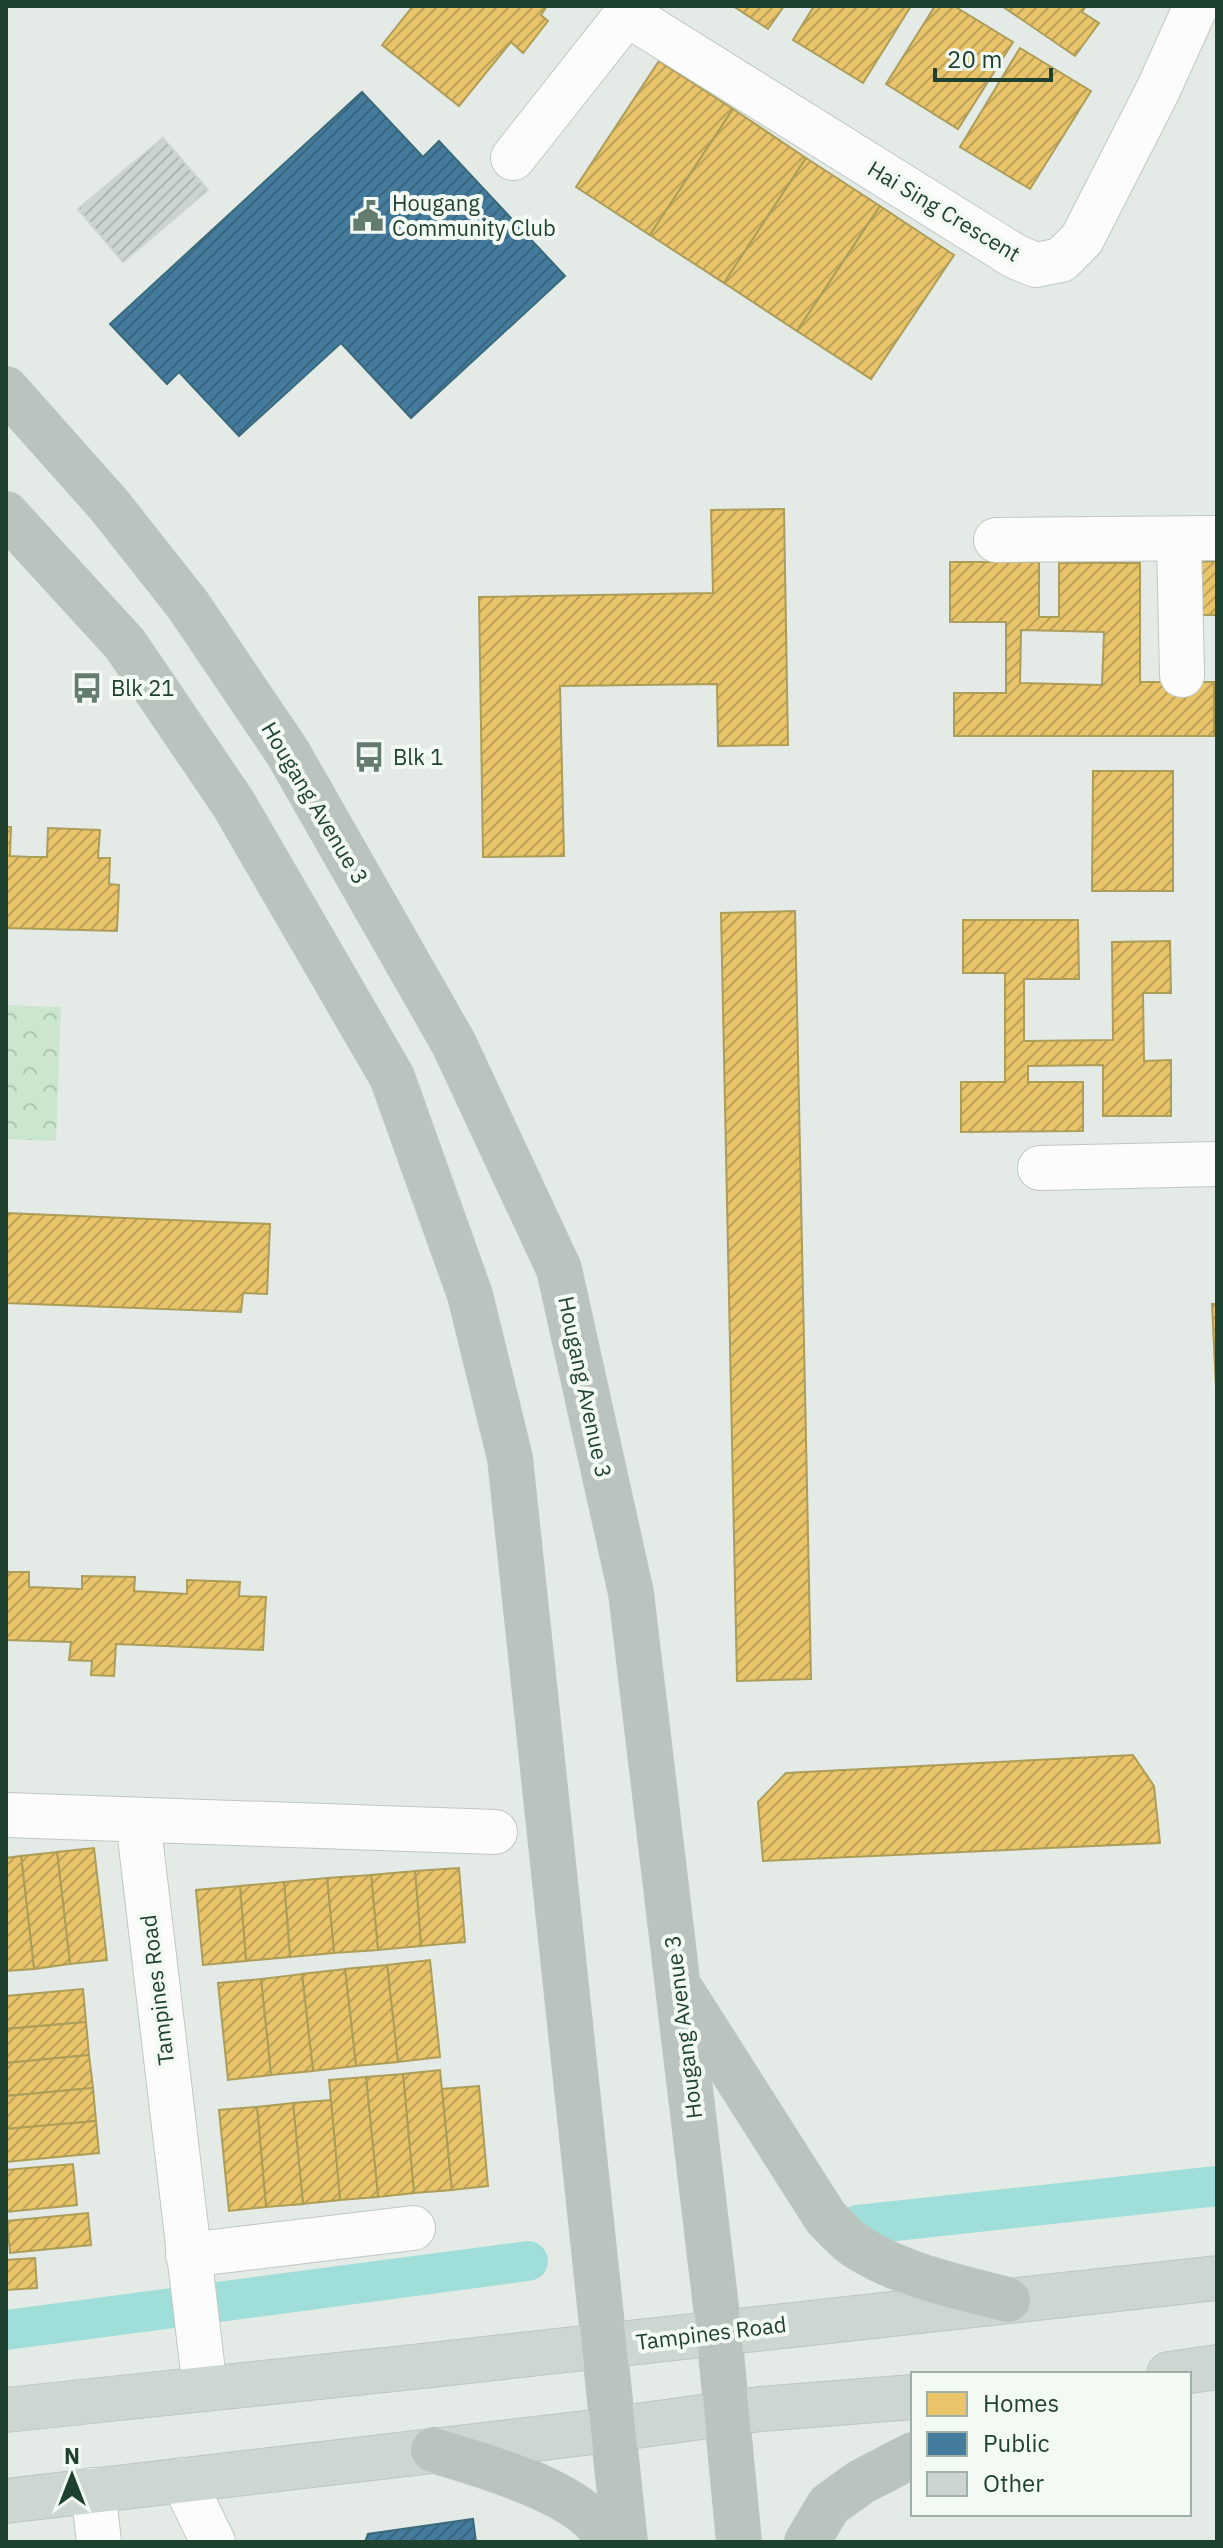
<svg xmlns="http://www.w3.org/2000/svg" width="1223" height="2548" viewBox="0 0 1223 2548" font-family="'IBM Plex Sans',sans-serif">
	<style>
		.forest { fill: url(#forest-crowns) }
		.homes { fill: url(#homes-hatch); stroke: #ac9d59; stroke-width: 2; fill-rule: evenodd }
		.public { fill: url(#public-hatch); stroke: #3a6a7c; stroke-width: 2 }
		.lines { fill: none; stroke-linecap: round; stroke-linejoin: round }
		.canal { stroke: #a0dfd9; stroke-width: 40 }
		.building { fill: url(#building-hatch); stroke: #cdd4cf; stroke-width: 2 }
		.minor-casing { stroke: #c1c8c3; stroke-width: 46 }
		.major-casing { stroke: #bcc7c1; stroke-width: 46 }
		.highway-casing { stroke: #bcc7c1; stroke-width: 46 }
		.minor { stroke: #fbfcfb; stroke-width: 44 }
		.major { stroke: #cdd7d2; stroke-width: 44 }
		.highway { stroke: #bac4bf; stroke-width: 44 }
		.labels { text-anchor: middle; stroke-width: 8; stroke-linejoin: round; paint-order: stroke }
		.poi-label { font-size: 22px; fill: #1f4130; stroke: #f3faf4; text-anchor: start }
		.street-label { font-size: 22px; fill: #1f4130; stroke: #f3faf4 }
	</style>
	<defs>
		<pattern id="forest-crowns" width="20" height="18" patternUnits="userSpaceOnUse" patternTransform="scale(2)"><rect width="20" height="18" fill="#cce6cd"/><path d="M2 6a3 3 0 1 1 6 0M12 15a3 3 0 1 1 6 0" fill="none" stroke="#afc6b0"/></pattern>
		<pattern id="homes-hatch" width="6" height="6" patternUnits="userSpaceOnUse" patternTransform="scale(2)"><rect width="6" height="6" fill="#e9c46a"/><path d="M-1 1l2-2M0 6l6-6M5 7l2-2" fill="none" stroke="#bca158"/></pattern>
		<pattern id="public-hatch" width="6" height="6" patternUnits="userSpaceOnUse" patternTransform="scale(2)"><rect width="6" height="6" fill="#457b9d"/><path d="M-1 1l2-2M0 6l6-6M5 7l2-2" fill="none" stroke="#396680"/></pattern>
		<pattern id="building-hatch" width="6" height="6" patternUnits="userSpaceOnUse" patternTransform="scale(2)"><rect width="6" height="6" fill="#ccd4cf"/><path d="M-1 1l2-2M0 6l6-6M5 7l2-2" fill="none" stroke="#afb7b2"/></pattern>
	</defs>
	<rect width="100%" height="100%" fill="#e4ebe6"/>
	<path class="forest" d="M6 1005 61 1007 56 1141 6 1139Z"/>
	<g class="homes">
		<path d="M413 6H547L541 15 548 21 523 53 511 42 459 106 382 45Z"/>
		<path d="M733 6H784L768 29Z"/>
		<path d="M814 6H911L863 83 793 40Z"/>
		<path d="M935 6H954L1013 42 958 129 886 84Z"/>
		<path d="M1002 6H1086L1082 12 1099 23 1075 56Z"/>
		<path d="M1020 48 1091 91 1030 189 960 147Z"/>
		<path d="M659 61 733 109 650 235 576 187Z"/>
		<path d="M733 109 806 158 724 283 650 235Z"/>
		<path d="M806 158 880 206 797 331 724 283Z"/>
		<path d="M880 206 954 255 871 379 797 331Z"/>
		<path d="M784 509 788 745 718 746 717 684 560 686 564 856 483 857 479 597 713 593 711 510Z"/>
		<path d="M1217 561V615H1198L1197 562Z"/>
		<path d="M950 562H1039V617H1059V563H1140V682H1214V736H954V693H1006V622H950ZM1021 630 1104 632 1102 685 1020 683Z"/>
		<path d="M1093 771H1173V891H1092Z"/>
		<path d="M6 827H11L10 856 30 857H47L48 828 100 830 98 858H110L109 884 119 885 117 931 6 928Z"/>
		<path d="M795 911 811 1679 737 1681 721 913Z"/>
		<path d="M963 920H1078L1079 979H1024V1041L1113 1040 1112 942 1170 941 1171 993H1143L1144 1061 1171 1060V1116H1103V1065L1028 1066V1082H1083V1131L961 1132V1082H1005V973H963Z"/>
		<path d="M6 1213 270 1224 267 1294 243 1293 241 1312 6 1303Z"/>
		<path d="M1212 1304H1217V1408Z"/>
		<path d="M6 1572H29V1587L82 1589V1576L135 1577 134 1591 187 1594V1580L240 1582 239 1596 266 1597 263 1650 116 1644 114 1676 91 1675 92 1661 69 1660 71 1642 6 1640Z"/>
		<path d="M1133 1755 1154 1786 1160 1843 763 1861 758 1802 786 1773Z"/>
		<path d="M94 1848 107 1960 70 1964 57 1852Z"/>
		<path d="M57 1852 70 1964 34 1969 21 1856Z"/>
		<path d="M21 1856 34 1969 6 1971V1858Z"/>
		<path d="M459 1868 465 1942 421 1946 415 1871Z"/>
		<path d="M415 1871 421 1946 378 1950 371 1875Z"/>
		<path d="M371 1875 378 1950 334 1953 327 1878Z"/>
		<path d="M327 1878 334 1953 290 1957 284 1882Z"/>
		<path d="M284 1882 290 1957 246 1961 240 1886Z"/>
		<path d="M240 1886 246 1961 203 1965 196 1890Z"/>
		<path d="M430 1960 440 2057 398 2062 387 1965Z"/>
		<path d="M387 1965 398 2062 356 2066 345 1969Z"/>
		<path d="M345 1969 356 2066 313 2071 302 1974Z"/>
		<path d="M302 1974 313 2071 271 2075 261 1979Z"/>
		<path d="M261 1979 271 2075 228 2080 218 1983Z"/>
		<path d="M83 1989 86 2022 6 2029V1996Z"/>
		<path d="M86 2022 89 2055 6 2063V2029Z"/>
		<path d="M89 2055 93 2088 6 2096V2063Z"/>
		<path d="M440 2070 452 2190 414 2193 403 2074Z"/>
		<path d="M403 2074 414 2193 378 2197 366 2077Z"/>
		<path d="M366 2077 378 2197 340 2200 329 2080Z"/>
		<path d="M479 2086 488 2186 452 2190 442 2089Z"/>
		<path d="M93 2088 96 2121 6 2129V2096Z"/>
		<path d="M331 2100 340 2200 303 2204 293 2103Z"/>
		<path d="M293 2103 303 2204 266 2207 257 2107Z"/>
		<path d="M257 2107 266 2207 229 2211 219 2110Z"/>
		<path d="M96 2121 99 2153 6 2162V2129Z"/>
		<path d="M73 2164 77 2205 6 2212V2170Z"/>
		<path d="M88 2213 91 2245 10 2253 7 2221Z"/>
		<path d="M35 2258 37 2288 6 2290V2260Z"/>
	</g>
	<g class="public">
		<path d="M362 92 423 157 439 141 565 276 411 418 341 343 239 436 179 372 167 384 110 324Z"/>
		<path d="M473 2519 476 2542H365L368 2534Z"/>
	</g>
	<g class="lines">
		<g class="canal">
			<path d="M858 2225 1217 2186"/>
			<path d="M6 2330 528 2261"/>
		</g>
	</g>
	<path class="building" d="M163 138 208 190 123 262 78 209Z"/>
	<g class="lines">
		<defs>
			<g id="minor">
				<path d="M627 14 1016 257 1036 265 1061 260 1082 239 1158 90 1196 6"/>
				<path d="M513 158 633 6"/>
				<path d="M1179 539 1182 675"/>
				<path d="M996 540 1217 538"/>
				<path d="M1040 1168 1217 1164"/>
				<path d="M6 1815 495 1832"/>
				<path d="M138 1820 205 2389"/>
				<path d="M188 2255 413 2228"/>
				<path d="M183 2480 213 2542"/>
				<path d="M93 2490 99 2542"/>
			</g>
			<g id="major">
				<path d="M1169 2374 1217 2367"/>
				<path d="M6 2410C410 2369 813 2322 1217 2278"/>
				<path d="M6 2501 585 2433 760 2409 913 2397"/>
			</g>
			<g id="highway">
				<path d="M6 389 109 505 188 605 288 753 454 1044 559 1269 631 1593 719 2332 739 2542"/>
				<path d="M6 514 125 644 233 803 392 1077 470 1295 510 1458 625 2542"/>
				<path d="M683 1993 826 2218C836 2228 847 2241 859 2248 904 2276 957 2287 1008 2300"/>
				<path d="M433 2450C477 2463 592 2494 607 2542"/>
				<path d="M807 2542 829 2505 861 2482 913 2455"/>
			</g>
		</defs>
		<use href="#minor" class="minor-casing"/>
		<use href="#major" class="major-casing"/>
		<use href="#highway" class="highway-casing"/>
		<use href="#minor" class="minor"/>
		<use href="#major" class="major"/>
		<use href="#highway" class="highway"/>
	</g>
	<defs>
		<symbol id="civic-bare" viewBox="-9 -9 18 18"><path d="M-.6-6.5H3V-4.5H.6V-3L4-1V1h2V6H-6V1h2V-1L-.6-3ZM-1.2 2.5V6h2.4V2.5Z" fill="#647c70" stroke="#f3faf4" stroke-width="2.5" paint-order="stroke"/></symbol>
		<symbol id="bus-bare" viewBox="-9 -9 18 18"><path d="M-5-6H5V4H4V6H2V4H-2V6H-4V4H-5ZM-3.5-4V0h7V-4ZM-3.5 1.2v1.5H-2V1.2ZM2 1.2v1.5H3.5V1.2Z" fill="#647c70" stroke="#f3faf4" stroke-width="2.5" paint-order="stroke"/></symbol>
	</defs>
	<g fill-rule="evenodd">
		<use href="#civic-bare" x="346" y="194" width="44" height="44"/>
		<use href="#bus-bare" x="65" y="666" width="44" height="44"/>
		<use href="#bus-bare" x="347" y="735" width="44" height="44"/>
	</g>
	<g class="labels">
		<g class="poi-label">
			<text x="392" y="211">Hougang<tspan x="392" dy="25">Community Club</tspan></text>
			<text x="111" y="696">Blk 21</text>
			<text x="393" y="765">Blk 1</text>
		</g>
		<g class="street-label">
			<text transform="translate(944 211) rotate(31)" y="8">Hai Sing Crescent</text>
			<text transform="translate(315 803) rotate(59)" y="8">Hougang Avenue 3</text>
			<text transform="translate(585 1387) rotate(78)" y="8">Hougang Avenue 3</text>
			<text transform="translate(157 1990) rotate(-97)" y="8">Tampines Road</text>
			<text transform="translate(683 2027) rotate(-97)" y="8">Hougang Avenue 3</text>
			<text transform="translate(711 2333) rotate(-7)" y="8">Tampines Road</text>
		</g>
	</g>
	<rect width="1223" height="2548" fill="none" stroke="#1f4130" stroke-width="16"/>
	<rect x="911" y="2372" width="280" height="144" fill="#f3faf4" stroke="#9eb0a6" stroke-width="2"/>
	<rect x="927" y="2392" width="40" height="24" fill="#e9c46a" stroke="#9eb0a6" stroke-width="2"/>
	<text x="983" y="2412" font-size="24" fill="#1f4130">Homes</text>
	<rect x="927" y="2432" width="40" height="24" fill="#457b9d" stroke="#9eb0a6" stroke-width="2"/>
	<text x="983" y="2452" font-size="24" fill="#1f4130">Public</text>
	<rect x="927" y="2472" width="40" height="24" fill="#ccd4cf" stroke="#9eb0a6" stroke-width="2"/>
	<text x="983" y="2492" font-size="24" fill="#1f4130">Other</text>
	<g transform="translate(72 2476)" stroke="#f3faf4" stroke-width="6" paint-order="stroke">
	<path d="M0-6L14 30L0 20L-14 30Z" fill="#1f4130"/>
	<text y="-12" font-size="22" font-weight="bold" text-anchor="middle" fill="#1f4130">N</text>
	</g>
	<path d="M935 68v12h116v-12" fill="none" stroke="#1f4130" stroke-width="4"/>
	<text x="947" y="68" font-size="24" fill="#1f4130" stroke="#f3faf4" stroke-width="6" paint-order="stroke">20 m</text>
</svg>
